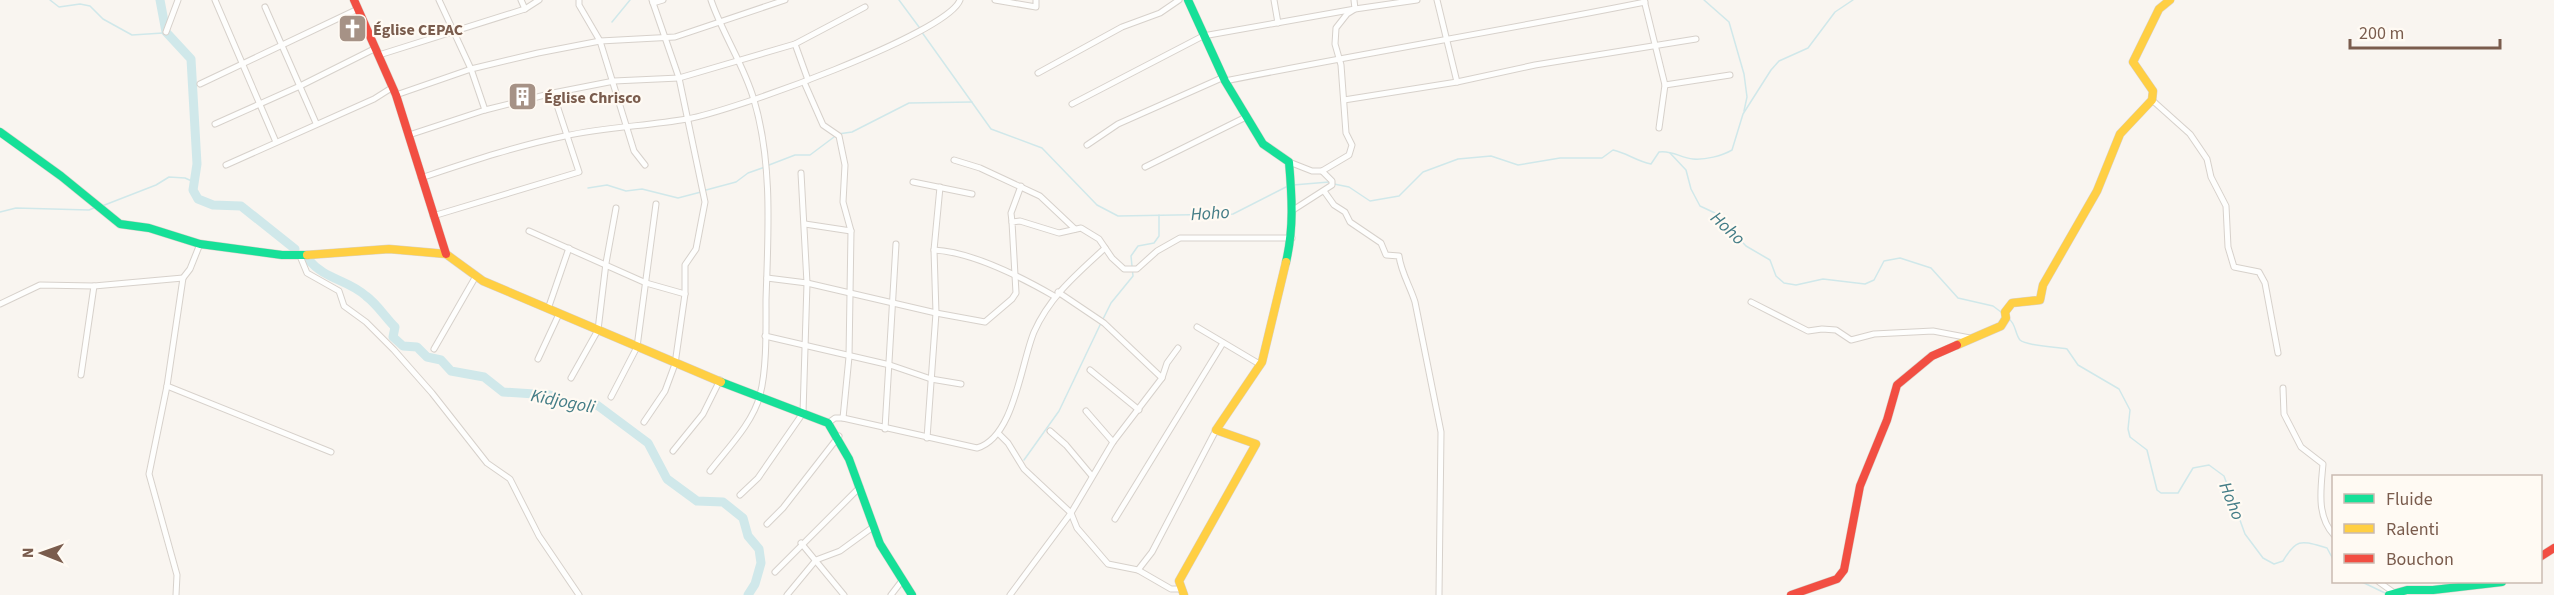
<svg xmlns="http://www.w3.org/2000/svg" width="2554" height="595" viewBox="0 0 2554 595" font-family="'Source Sans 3',sans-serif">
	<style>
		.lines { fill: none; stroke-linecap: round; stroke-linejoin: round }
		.stream { stroke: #d0e8ea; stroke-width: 1.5 }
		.river { stroke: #d0e8ea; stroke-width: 9 }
		.street-casing { stroke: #d7d1cb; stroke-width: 7 }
		.fast-casing { stroke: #d9d2cb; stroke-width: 9 }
		.slow-casing { stroke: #d9d2cb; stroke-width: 9 }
		.jam-casing { stroke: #d9d2cb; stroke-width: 9 }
		.street { stroke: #fefefd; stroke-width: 5 }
		.fast { stroke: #16e098; stroke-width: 8 }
		.slow { stroke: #ffcf43; stroke-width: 8 }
		.jam { stroke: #f24e42; stroke-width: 8 }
		.labels { text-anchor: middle; stroke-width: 4.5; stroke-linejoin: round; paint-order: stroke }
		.poi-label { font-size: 16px; font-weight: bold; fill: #7a5c4d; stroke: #fffaf3; text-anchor: start }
		.water-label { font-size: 18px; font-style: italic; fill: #437c86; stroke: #fffaf3 }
	</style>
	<rect width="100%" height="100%" fill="#f9f5f0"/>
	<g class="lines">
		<g class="stream">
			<path d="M50 0 59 7 80 4 90 6 103 19 132 35 163 33"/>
			<path d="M899 0 919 27"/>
			<path d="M1704 0 1729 22 1744 74 1747 97 1744 111"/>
			<path d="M612 22 630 0"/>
			<path d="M921 31 991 129 1042 148 1097 205 1118 216 1233 214 1288 186"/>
			<path d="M838 134 852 132 909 103 972 102"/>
			<path d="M1670 153 1686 170 1691 189 1700 206 1715 213 1746 246 1770 260 1776 276 1784 283 1796 285 1823 279 1865 284 1874 280 1884 261 1900 258 1931 268 1958 298 1993 306 2001 312"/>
			<path d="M769 165 795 155H810L834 137"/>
			<path d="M1334 184 1349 187 1370 201 1399 196 1423 172 1458 159 1491 156 1518 165 1560 158H1602L1613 150C1627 153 1636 161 1651 164L1659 152C1672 150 1681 158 1693 159 1705 160 1722 156 1732 150L1743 114 1771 70 1779 61 1808 48 1835 12 1853 0"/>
			<path d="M1293 185 1329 182"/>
			<path d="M588 188 607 185 626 191 642 189 678 198 701 192"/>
			<path d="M706 190 736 182 748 173 765 167"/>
			<path d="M102 206 156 185 169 177 185 178 194 182"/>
			<path d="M0 212 16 208 89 210 94 208"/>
			<path d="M1103 319 1111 303 1133 276 1131 256 1138 246 1154 243 1159 236V215"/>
			<path d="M2009 319C2016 324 2015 334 2020 340 2026 346 2057 347 2067 349L2078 365 2119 389 2130 410 2128 429 2130 437 2147 450 2157 490 2161 493H2178L2193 468 2209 465 2224 476 2245 534 2263 558 2274 564 2283 561C2297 537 2302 541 2327 548L2334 561"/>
			<path d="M1024 460 1059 411 1101 323"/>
			<path d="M2362 582 2385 593"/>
		</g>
		<g class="river">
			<path d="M160 0 166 32 191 59 197 164 193 190 198 199 213 205 241 206 295 249"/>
			<path d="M308 259C325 280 347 279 366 296 377 304 385 317 395 327L393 337 403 346 417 347 427 357 441 360 451 371 484 377 503 392 550 395 574 406 597 405 648 443 667 479 697 501 723 502 743 518 748 536 759 549 761 563 755 584 748 595"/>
		</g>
		<defs>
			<g id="street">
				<path d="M215 0 276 142"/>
				<path d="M439 0 471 69 485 110"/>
				<path d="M521 0 525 9"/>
				<path d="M579 0V5L600 41 634 151 645 165"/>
				<path d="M995 0 1036 7V0"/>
				<path d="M1274 0 1278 23"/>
				<path d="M1437 0 1457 82"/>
				<path d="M1644 0 1665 85 1659 128"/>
				<path d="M653 3 663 0"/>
				<path d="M265 7 316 123"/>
				<path d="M166 32 178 0"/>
				<path d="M795 44 808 80"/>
				<path d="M379 55 525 9 539 0"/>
				<path d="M1038 73 1122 27 1160 13 1179 0"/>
				<path d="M1225 81C1365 53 1505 30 1645 2"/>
				<path d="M804 82 823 125 839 136 845 165 843 202 851 231 849 357 843 418"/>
				<path d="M200 84 358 9"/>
				<path d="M1665 85 1730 75"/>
				<path d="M396 95 471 69 538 53 600 41 675 37 785 0"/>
				<path d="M1344 100 1457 82 1535 65 1696 39"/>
				<path d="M2152 100 2190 134 2207 159 2211 177 2226 206 2228 247 2234 267 2259 272 2265 283 2278 353"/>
				<path d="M1072 104 1203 36 1355 9 1354 0"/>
				<path d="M215 124 300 86 376 48"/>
				<path d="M409 135 485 110 553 93 614 81 679 78 795 44 865 7"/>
				<path d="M1087 145 1118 124 1224 77"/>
				<path d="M954 160 980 168 1040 196 1075 229"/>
				<path d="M1289 162 1312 171H1322L1332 181V185L1293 210"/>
				<path d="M226 165 374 99 393 87"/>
				<path d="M1145 167 1246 117"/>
				<path d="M1322 171 1349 155 1352 145 1346 133 1341 65 1335 44 1336 28 1347 14 1355 9 1417 0"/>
				<path d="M421 178C469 162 516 146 565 136 606 127 647 126 687 119 730 112 947 34 960 0"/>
				<path d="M913 182 972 194"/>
				<path d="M1324 191 1334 205 1345 212 1350 222 1381 243 1386 255 1399 256C1401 272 1410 286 1415 302L1441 432 1439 595"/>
				<path d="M433 216 579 172 553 93"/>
				<path d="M1012 222 1011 213 1021 186"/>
				<path d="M805 224 851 231"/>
				<path d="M529 231 646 283 685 294"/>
				<path d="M934 250C972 252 1021 277 1054 296"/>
				<path d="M300 256 307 273 339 291 344 306 366 322 394 350 432 393 487 463 510 479 539 536 579 595"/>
				<path d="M767 278 807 283 936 313 985 322 1012 299 1016 293 1012 222 1020 221 1059 233 1081 228 1099 239 1112 258 1124 269H1137L1157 251 1180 238H1292"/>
				<path d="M1058 292 1104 323 1162 378"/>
				<path d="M1751 302 1808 331 1822 329 1836 330 1851 340 1874 334 1933 331 1970 338"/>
				<path d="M0 304 40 285 94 286 183 278"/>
				<path d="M548 309 569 248"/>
				<path d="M1197 327 1261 365"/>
				<path d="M765 336 890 365 931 379 961 384"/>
				<path d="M434 349 476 276"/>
				<path d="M538 359 559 314"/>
				<path d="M1090 370 1139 410"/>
				<path d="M81 375 94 286"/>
				<path d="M571 378 598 330 606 263 616 208"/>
				<path d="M167 386 331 452"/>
				<path d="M2283 388 2284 414 2301 447 2323 464C2321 488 2316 516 2334 535"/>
				<path d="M611 397 637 347 656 204"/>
				<path d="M1086 411 1113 442"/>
				<path d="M644 422 665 391 675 364 685 294V265L696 249 705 202 679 78 652 0"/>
				<path d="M828 423 835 418H843L977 448C1014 438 1021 363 1034 332 1050 296 1077 274 1105 248"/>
				<path d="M885 429 896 244"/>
				<path d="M1050 431 1066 445 1092 476"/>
				<path d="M999 434 1008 443 1024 469 1071 513 1077 528 1108 564 1138 570 1171 589H1181"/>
				<path d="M927 438 936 313 934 250 940 187"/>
				<path d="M673 451 703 414 720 380"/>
				<path d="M710 471C727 449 753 423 760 395 767 368 766 328 766 300 768 235 773 164 754 100 744 65 723 35 711 0"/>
				<path d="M740 495 758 478 803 413 807 283 801 173"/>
				<path d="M1115 519 1223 343"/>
				<path d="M767 524 783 508 839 436"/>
				<path d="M801 543 844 595"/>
				<path d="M1138 570 1152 552 1216 430"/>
				<path d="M775 572 860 487"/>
				<path d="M2379 582 2393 592"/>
				<path d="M176 595 177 575 149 474 167 386 183 278 190 269 200 244"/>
				<path d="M787 595 816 560 840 551 873 527"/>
				<path d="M891 595 901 582"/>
				<path d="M1010 595 1071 513 1113 442 1162 378 1167 363 1178 348"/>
			</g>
			<g id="fast">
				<path d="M1188 0 1225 81 1263 144 1289 162C1292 197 1294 228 1286 262"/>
				<path d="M0 132 61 176 120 224 149 228 200 244 282 255H307"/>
				<path d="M721 382 828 423 849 459 880 544 912 595"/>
				<path d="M2389 595 2407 590H2433L2502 582"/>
			</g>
			<g id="slow">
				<path d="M307 255 389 249 446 254 483 281 721 382"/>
				<path d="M1957 345 2001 326 2006 318 2005 312 2012 303 2040 300 2043 285 2097 191 2120 134 2152 100 2153 91 2133 62 2159 9 2170 0"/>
				<path d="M1184 595 1179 581 1256 444 1216 430 1262 362 1286 262"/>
			</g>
			<g id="jam">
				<path d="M354 0 396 95 446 254"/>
				<path d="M2540 557 2554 548"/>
				<path d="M1791 595 1837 579 1844 570 1860 486 1887 420 1897 385 1932 356 1957 345"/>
			</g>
		</defs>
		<use href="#street" class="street-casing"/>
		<use href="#fast" class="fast-casing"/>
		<use href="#slow" class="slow-casing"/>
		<use href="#jam" class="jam-casing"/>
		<use href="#street" class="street"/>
		<use href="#fast" class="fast"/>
		<use href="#slow" class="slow"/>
		<use href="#jam" class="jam"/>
	</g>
	<defs>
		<symbol id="church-square" viewBox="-11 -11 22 22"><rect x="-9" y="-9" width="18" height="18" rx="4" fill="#a69286" stroke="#fffaf3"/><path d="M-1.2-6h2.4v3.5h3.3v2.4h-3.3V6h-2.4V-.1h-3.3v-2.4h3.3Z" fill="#fff"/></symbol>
		<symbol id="building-square" viewBox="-11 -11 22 22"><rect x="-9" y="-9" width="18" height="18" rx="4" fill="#a69286" stroke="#fffaf3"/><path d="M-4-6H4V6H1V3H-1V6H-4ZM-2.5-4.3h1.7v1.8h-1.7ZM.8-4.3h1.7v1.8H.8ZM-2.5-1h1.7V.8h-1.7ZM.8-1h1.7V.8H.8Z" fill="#fff"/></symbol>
	</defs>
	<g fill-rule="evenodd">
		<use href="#church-square" x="336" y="12" width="33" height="33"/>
		<use href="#building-square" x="506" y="80" width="33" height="33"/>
	</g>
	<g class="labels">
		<g class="poi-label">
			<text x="373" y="35">Église CEPAC</text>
			<text x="544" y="103">Église Chrisco</text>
		</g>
		<g class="water-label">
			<text transform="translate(1210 213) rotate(-4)" y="6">Hoho</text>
			<text transform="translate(1728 228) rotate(43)" y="6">Hoho</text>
			<text transform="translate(563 401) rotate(11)" y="6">Kidjogoli</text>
			<text transform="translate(2232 501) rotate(68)" y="6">Hoho</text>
		</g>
	</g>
	<rect x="2332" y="475" width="210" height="108" fill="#fffaf3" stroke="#cabbb1" stroke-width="1.5"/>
	<rect x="2344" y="494" width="30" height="9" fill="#16e098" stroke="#cabbb1" stroke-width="1.5"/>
	<text x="2386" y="505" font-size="18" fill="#7a5c4d">Fluide</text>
	<rect x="2344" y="524" width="30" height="9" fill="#ffcf43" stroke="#cabbb1" stroke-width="1.5"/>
	<text x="2386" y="535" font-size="18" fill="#7a5c4d">Ralenti</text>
	<rect x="2344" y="554" width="30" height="9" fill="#f24e42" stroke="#cabbb1" stroke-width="1.5"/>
	<text x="2386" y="565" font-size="18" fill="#7a5c4d">Bouchon</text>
	<g transform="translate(42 553) rotate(271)" stroke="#fffaf3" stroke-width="4.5" paint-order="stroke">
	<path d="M0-4.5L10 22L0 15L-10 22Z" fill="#7a5c4d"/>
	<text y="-9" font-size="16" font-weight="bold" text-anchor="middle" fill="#7a5c4d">N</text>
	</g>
	<path d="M2350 39v9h150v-9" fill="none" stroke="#7a5c4d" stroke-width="3"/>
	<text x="2359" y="39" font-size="18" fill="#7a5c4d" stroke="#fffaf3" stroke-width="4.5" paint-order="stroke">200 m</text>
</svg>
